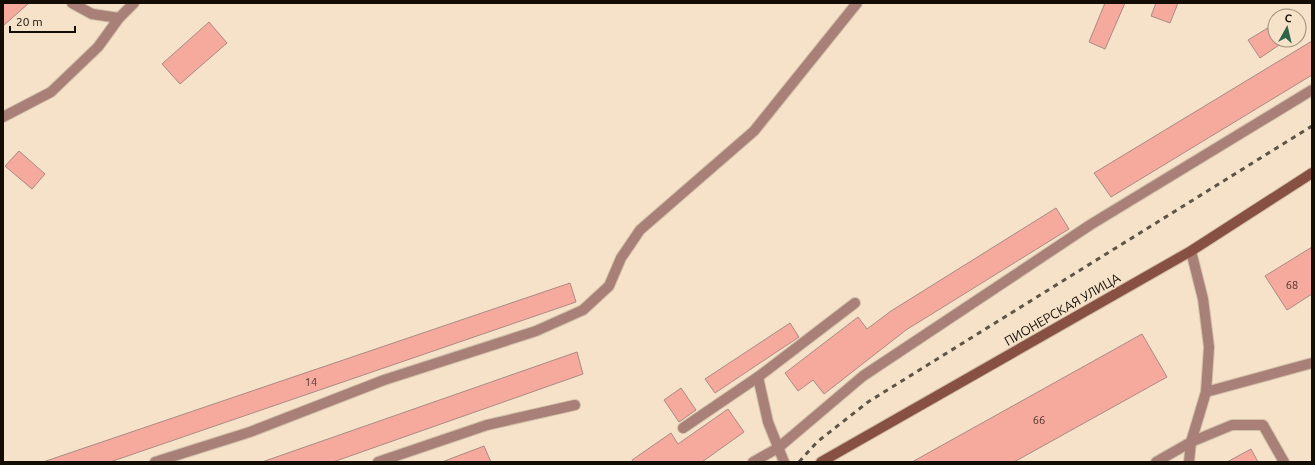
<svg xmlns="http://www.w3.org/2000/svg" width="1315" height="465" viewBox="0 0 1315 465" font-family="Ubuntu,sans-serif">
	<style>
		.building { fill: #f6a99d; stroke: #aa8a85 }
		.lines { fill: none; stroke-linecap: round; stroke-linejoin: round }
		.service-casing { stroke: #d1c0aa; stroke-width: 12 }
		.secondary-casing { stroke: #d1c0aa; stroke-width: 12 }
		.service { stroke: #a98077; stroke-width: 10 }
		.secondary { stroke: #885042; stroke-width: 10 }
		.rail { stroke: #5e5446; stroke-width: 3; stroke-dasharray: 5 5; stroke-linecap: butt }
		.labels { text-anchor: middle; stroke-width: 3; stroke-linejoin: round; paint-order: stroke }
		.number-label { font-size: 11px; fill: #4c342b }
		.street-label { font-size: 13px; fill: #130d05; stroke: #f5e2c9 }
	</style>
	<rect width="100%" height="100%" fill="#f5e2c9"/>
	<g class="building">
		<path d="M3 3H29L3 26Z"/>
		<path d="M1105 3H1125L1105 49 1089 42Z"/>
		<path d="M1156 3H1178L1170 23 1151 16Z"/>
		<path d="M209 22 227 43 180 84 162 64Z"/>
		<path d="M1271 26 1275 32V40H1280L1282 43 1260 58 1248 40Z"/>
		<path d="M1312 41V75L1111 197 1094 173Z"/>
		<path d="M19 151 45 174 32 189 5 166Z"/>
		<path d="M1056 208 1069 229 906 330 824 394 813 380 798 391 785 373 858 317 867 329 891 311Z"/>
		<path d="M1312 247V294L1287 310 1265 276Z"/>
		<path d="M570 283 576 302 110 462H43Z"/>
		<path d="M790 323 799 337 715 393 705 379Z"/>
		<path d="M1142 334 1167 377 1014 462H912Z"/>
		<path d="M577 352 583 374 333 462H262Z"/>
		<path d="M681 388 696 410 679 422 664 400Z"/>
		<path d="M728 409 744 432 702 462H633L632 460 671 433 678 444Z"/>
		<path d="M484 446 491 462H442Z"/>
		<path d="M1251 449 1258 462H1227Z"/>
	</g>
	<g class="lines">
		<defs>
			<g id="service">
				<path d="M72 3 92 14 119 18"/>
				<path d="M3 117 51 92 98 47 119 18 134 3"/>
				<path d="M758 377 768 422 784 462"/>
				<path d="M1206 392 1312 363"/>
				<path d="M683 428 758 377 855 303"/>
				<path d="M155 462 250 432 384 380 536 331 583 310 609 286 621 258 640 230 754 131 857 3"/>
				<path d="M378 462 487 425 575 405"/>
				<path d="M753 462 778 448 863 376 1090 225 1312 90"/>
				<path d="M1156 462 1191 442 1232 425H1263L1284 462"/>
				<path d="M1189 462 1191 442 1206 392 1209 347 1203 299 1191 251"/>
			</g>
			<path id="secondary" d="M821 462 1191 251 1312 173"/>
		</defs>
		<use href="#service" class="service-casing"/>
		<use href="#secondary" class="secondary-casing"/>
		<use href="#service" class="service"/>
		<use href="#secondary" class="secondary"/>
		<path class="rail" d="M799 462 817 442 868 402 1312 126"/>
	</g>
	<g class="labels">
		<g class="number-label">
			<text x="1292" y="289">68</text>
			<text x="311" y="386">14</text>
			<text x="1039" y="424">66</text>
		</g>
		<g class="street-label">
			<text transform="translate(1062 309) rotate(-30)" y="5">ПИОНЕРСКАЯ УЛИЦА</text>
		</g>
	</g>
	<rect width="1315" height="465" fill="none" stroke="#130d05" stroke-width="8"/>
	<g transform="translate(1287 28) rotate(8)"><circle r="19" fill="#f5e2c9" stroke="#9b8d7b"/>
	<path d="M0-3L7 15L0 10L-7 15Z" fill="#2e654c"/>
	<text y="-6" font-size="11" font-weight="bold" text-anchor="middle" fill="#130d05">С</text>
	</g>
	<path d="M10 26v6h65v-6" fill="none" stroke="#130d05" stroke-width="2"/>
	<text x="16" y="26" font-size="12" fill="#130d05" stroke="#f5e2c9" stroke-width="3" paint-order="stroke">20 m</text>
</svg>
